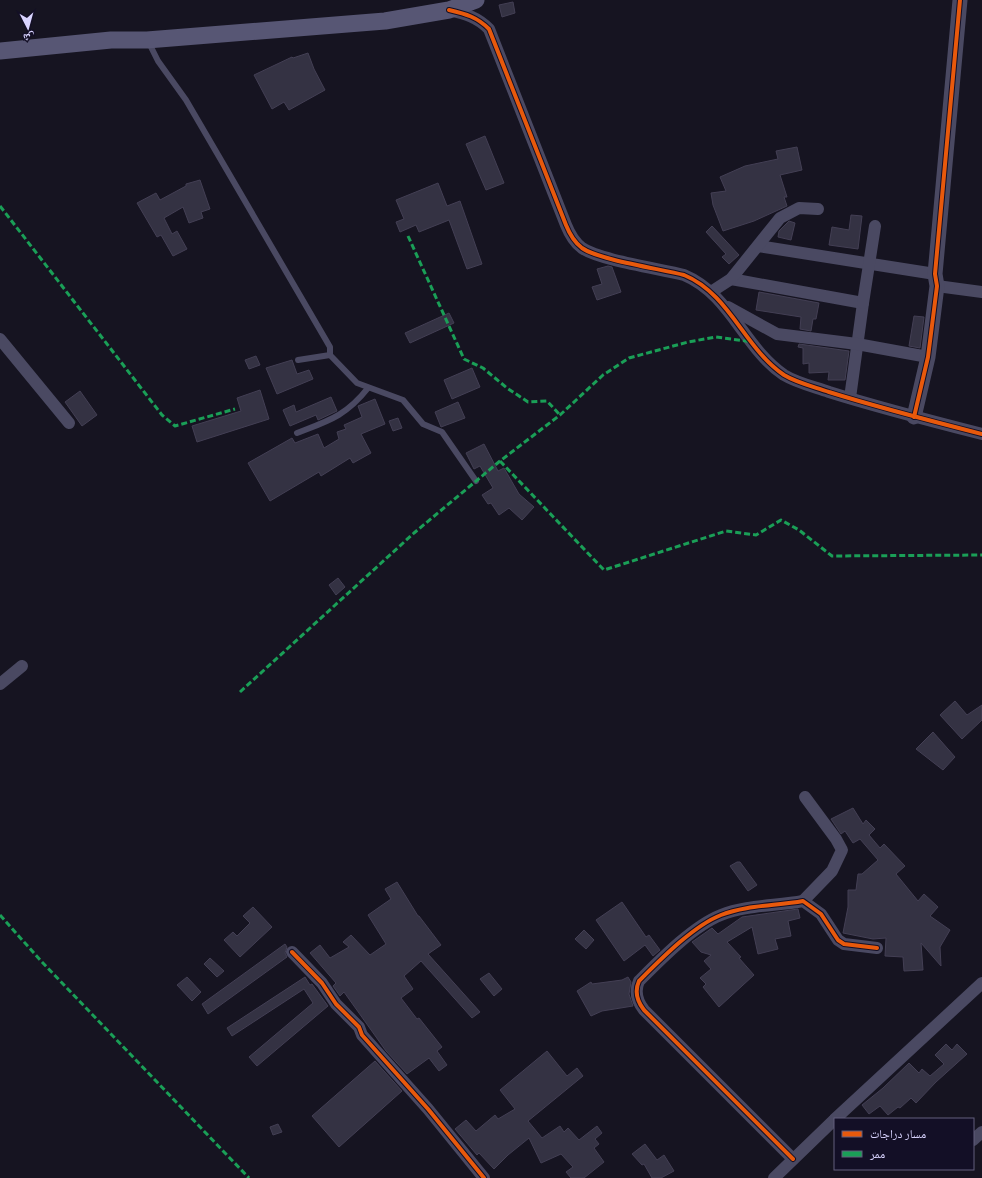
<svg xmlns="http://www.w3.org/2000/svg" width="982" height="1178" viewBox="0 0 982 1178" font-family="'Exo 2','Noto Naskh Arabic',sans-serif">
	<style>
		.building { fill: #343243; stroke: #433f54 }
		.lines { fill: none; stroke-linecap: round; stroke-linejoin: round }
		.service { stroke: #4a4962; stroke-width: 6 }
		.minor { stroke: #4a4962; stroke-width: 12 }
		.tertiary { stroke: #4a4962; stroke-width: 15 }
		.secondary { stroke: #575674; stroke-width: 17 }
		.quiet { stroke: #1a9f57; stroke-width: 3; stroke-dasharray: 6 3; stroke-linecap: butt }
		.cycleway-casing { stroke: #130f26; stroke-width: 6 }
		.cycleway { stroke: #e8590c; stroke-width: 4 }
	</style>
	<rect width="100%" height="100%" fill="#161421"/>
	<g class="building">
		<path d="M513 2 515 13 502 17 499 5Z"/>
		<path d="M308 53 314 69 325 90 289 110 284 102 272 109 254 75 292 57 293 58Z"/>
		<path d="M485 136 504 183 486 190 466 144Z"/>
		<path d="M797 147 802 170 780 175 787 197H784L787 206 754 221 723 231 713 205 711 193 726 191 720 177 745 166 778 159 776 151Z"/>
		<path d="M200 180 210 209 201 212 203 218 189 223 183 207 164 218 172 234 177 231 187 249 173 256 161 235 157 237 137 203 156 193 160 200 186 186V184Z"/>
		<path d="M438 183 447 206 460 201 482 264 467 269 449 220 419 232 416 225 400 232 396 222 404 219 396 200Z"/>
		<path d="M851 215 862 216 858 249 829 245 832 227 849 230Z"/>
		<path d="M789 221 795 223 791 240 778 237 779 231Z"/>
		<path d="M712 226 739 255 729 264 722 257 726 254 706 232Z"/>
		<path d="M608 266 612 267 621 292 597 300 592 287 602 284 597 269Z"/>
		<path d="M759 292 819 303 816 319H813L811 331 800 329 801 317 756 310Z"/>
		<path d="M449 313 454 323 410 343 405 333Z"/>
		<path d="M914 316 924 317 920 348 909 346Z"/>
		<path d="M799 344 849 351 845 380H828L829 372 809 373V363L803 364V348L798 347Z"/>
		<path d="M256 356 260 365 249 369 245 360Z"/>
		<path d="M292 360 297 374 309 370 313 379 277 394 266 368Z"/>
		<path d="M472 368 480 387 452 399 444 380Z"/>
		<path d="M260 390 269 419 197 442 192 426 241 411 237 398Z"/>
		<path d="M80 391 97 415 82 426 65 402Z"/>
		<path d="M331 397 337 411 318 420 316 415 290 426 283 410 294 405 296 412Z"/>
		<path d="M375 399 385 424 361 434 371 453 353 463 350 458 321 476 319 472 270 501 248 463 292 438 295 443 318 434 324 448 339 439 337 432 346 429 344 425 362 417 358 406Z"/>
		<path d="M458 402 465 418 441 427 435 412Z"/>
		<path d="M398 418 402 428 393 431 389 421Z"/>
		<path d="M484 444 498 471 504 468 519 494 534 507 522 520 509 508 499 515 491 503 488 504 482 495 493 488 480 466 474 469 466 453Z"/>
		<path d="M338 578 345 587 336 595 329 585Z"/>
		<path d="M955 701 967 715 982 705V720L962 739 940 715Z"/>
		<path d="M933 732 955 757 943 770 916 749Z"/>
		<path d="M853 808 863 824 866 820 875 829 869 835 880 848 884 844 905 866 896 874 918 901 924 894 938 907 930 916 950 930 940 947 941 966 921 943 923 970 904 971 903 957 885 956 886 938 873 939 843 933 848 907V890H856L858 874H862L878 860 860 839 853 843 845 831 841 834 831 819Z"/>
		<path d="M737 862H740L757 885 748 891 730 866Z"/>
		<path d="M397 882 418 916H419L441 945 428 954 480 1012 472 1018 421 961 404 976 413 989 401 998 417 1019 419 1018 442 1047 437 1051 447 1065 439 1071 429 1058 407 1074 386 1051 344 992 340 996 333 986 336 983 310 953 320 945 330 958 349 947 343 942 351 935 370 955 386 944 368 915 391 899 385 889Z"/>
		<path d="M622 902 646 937 649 935 660 950 653 956 645 945 624 961 596 920Z"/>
		<path d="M253 907 272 927 240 957 224 940 233 932 237 936 250 923 243 916Z"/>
		<path d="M798 909 800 918 788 921 791 936 775 939 778 949 758 954 752 927 727 942 741 957 739 958 754 975 719 1007 703 987 706 984 700 978 711 969 704 961 711 955 701 952 692 942 712 928 718 934 742 917Z"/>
		<path d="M584 930 594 940 586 949 575 939Z"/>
		<path d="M285 944 287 947 285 953 287 957 208 1014 202 1004Z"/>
		<path d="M210 958 224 971 217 977 204 964Z"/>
		<path d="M489 973 502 989 494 996 480 979Z"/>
		<path d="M187 977 201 992 192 1001 177 985Z"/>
		<path d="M305 977 310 985 312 984 328 1006 257 1066 249 1057 313 1003 304 989 232 1036 227 1028Z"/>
		<path d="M628 977 631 982 629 994 633 1006 602 1011 591 1016 577 991 591 982 592 984 622 980Z"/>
		<path d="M946 1044 952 1050 957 1044 967 1054 936 1082 916 1103 911 1098 900 1108 898 1107 888 1115 880 1106 869 1114 862 1105 883 1088 909 1063 919 1073 922 1069 930 1076 944 1064 935 1055Z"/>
		<path d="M547 1051 567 1076 577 1068 583 1076 528 1121 542 1138 560 1126 564 1132 568 1128 579 1140 597 1126 602 1133 595 1139 599 1144 594 1148 604 1162 584 1178H571L566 1172 573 1167 561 1154 541 1163 529 1138 508 1155 494 1169 479 1153 477 1155 455 1129 466 1120 476 1131 495 1115 498 1119 515 1109 500 1090Z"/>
		<path d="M375 1061 402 1091 339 1147 312 1116Z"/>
		<path d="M278 1124 282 1132 273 1135 270 1127Z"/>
		<path d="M645 1144 657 1160 664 1155 674 1171 661 1178H652L644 1164 642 1165 632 1154Z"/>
	</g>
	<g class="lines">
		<g class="service">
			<path d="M148 41 158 61 186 100 330 347V355L298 360"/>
			<path d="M330 355 357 383 403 400 423 424 442 432 476 481"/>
			<path d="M297 433C328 421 346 416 368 388"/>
		</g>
		<g class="minor">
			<path d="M449 10C466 14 477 17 489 29L566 225C570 235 574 242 582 248 599 260 661 269 684 275 730 294 744 348 784 375 797 383 815 387 829 392 880 408 931 421 982 434"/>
			<path d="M758 246 935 274"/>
			<path d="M731 279 863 303 850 398"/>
			<path d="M937 286 982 292"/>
			<path d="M711 292 731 279 780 218 799 208 818 209"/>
			<path d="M863 303 875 226"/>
			<path d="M728 307 777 334 857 344 928 357"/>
			<path d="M0 339 69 423"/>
			<path d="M0 684 22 666"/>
			<path d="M803 901 832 871 842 850 836 839 805 797"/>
			<path d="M292 952 322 983 336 1004 359 1027 362 1035 428 1109 484 1178"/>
			<path d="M835 1119 982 983"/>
			<path d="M973 1140 982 1132"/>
			<path d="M793 1159 644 1010C637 1001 634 992 639 981 660 960 693 926 721 915 746 905 776 906 803 901L821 914 838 940 844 944 877 948"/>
			<path d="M774 1178 835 1119"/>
		</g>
		<path class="tertiary" d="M914 417 928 357 937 286 935 274 960 0"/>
		<path class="secondary" d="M0 51 111 40H147L385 21 449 10 476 0"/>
		<g class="quiet">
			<path d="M0 206 162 415 175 426 235 409"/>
			<path d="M408 236 464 359 483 368 507 388 528 402 547 401 560 415"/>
			<path d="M500 461 604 570 726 531 756 535 781 520 799 530 832 556 982 555"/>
			<path d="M240 692 414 533 500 461 560 415 603 375 629 358 688 342 716 337 753 342"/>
			<path d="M0 915 41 961 249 1178"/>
		</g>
		<defs>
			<g id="cycleway">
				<path d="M449 10C466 14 477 17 489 29L566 225C570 235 574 242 582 248 599 260 661 269 684 275 730 294 744 348 784 375 797 383 815 387 829 392 880 408 931 421 982 434"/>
				<path d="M914 417 928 357 937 286 935 274 960 0"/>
				<path d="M292 952 322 983 336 1004 359 1027 362 1035 428 1109 484 1178"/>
				<path d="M793 1159 644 1010C637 1001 634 992 639 981 660 960 693 926 721 915 746 905 776 906 803 901L821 914 838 940 844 944 877 948"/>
			</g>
		</defs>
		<use href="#cycleway" class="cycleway-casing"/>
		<use href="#cycleway" class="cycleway"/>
	</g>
	<rect x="834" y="1118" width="140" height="52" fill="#130f26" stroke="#625e7d"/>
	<rect x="842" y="1131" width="20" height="6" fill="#e8590c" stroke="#625e7d"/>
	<text x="870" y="1138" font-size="12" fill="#d9d4ff">مسار دراجات</text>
	<rect x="842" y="1151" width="20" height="6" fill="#1a9f57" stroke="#625e7d"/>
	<text x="870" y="1158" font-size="12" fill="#d9d4ff">ممر</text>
	<g transform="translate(28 28) rotate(174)" stroke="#130f26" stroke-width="3" paint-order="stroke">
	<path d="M0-3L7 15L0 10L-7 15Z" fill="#d9d4ff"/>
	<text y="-6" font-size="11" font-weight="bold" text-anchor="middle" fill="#d9d4ff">ش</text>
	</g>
</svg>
